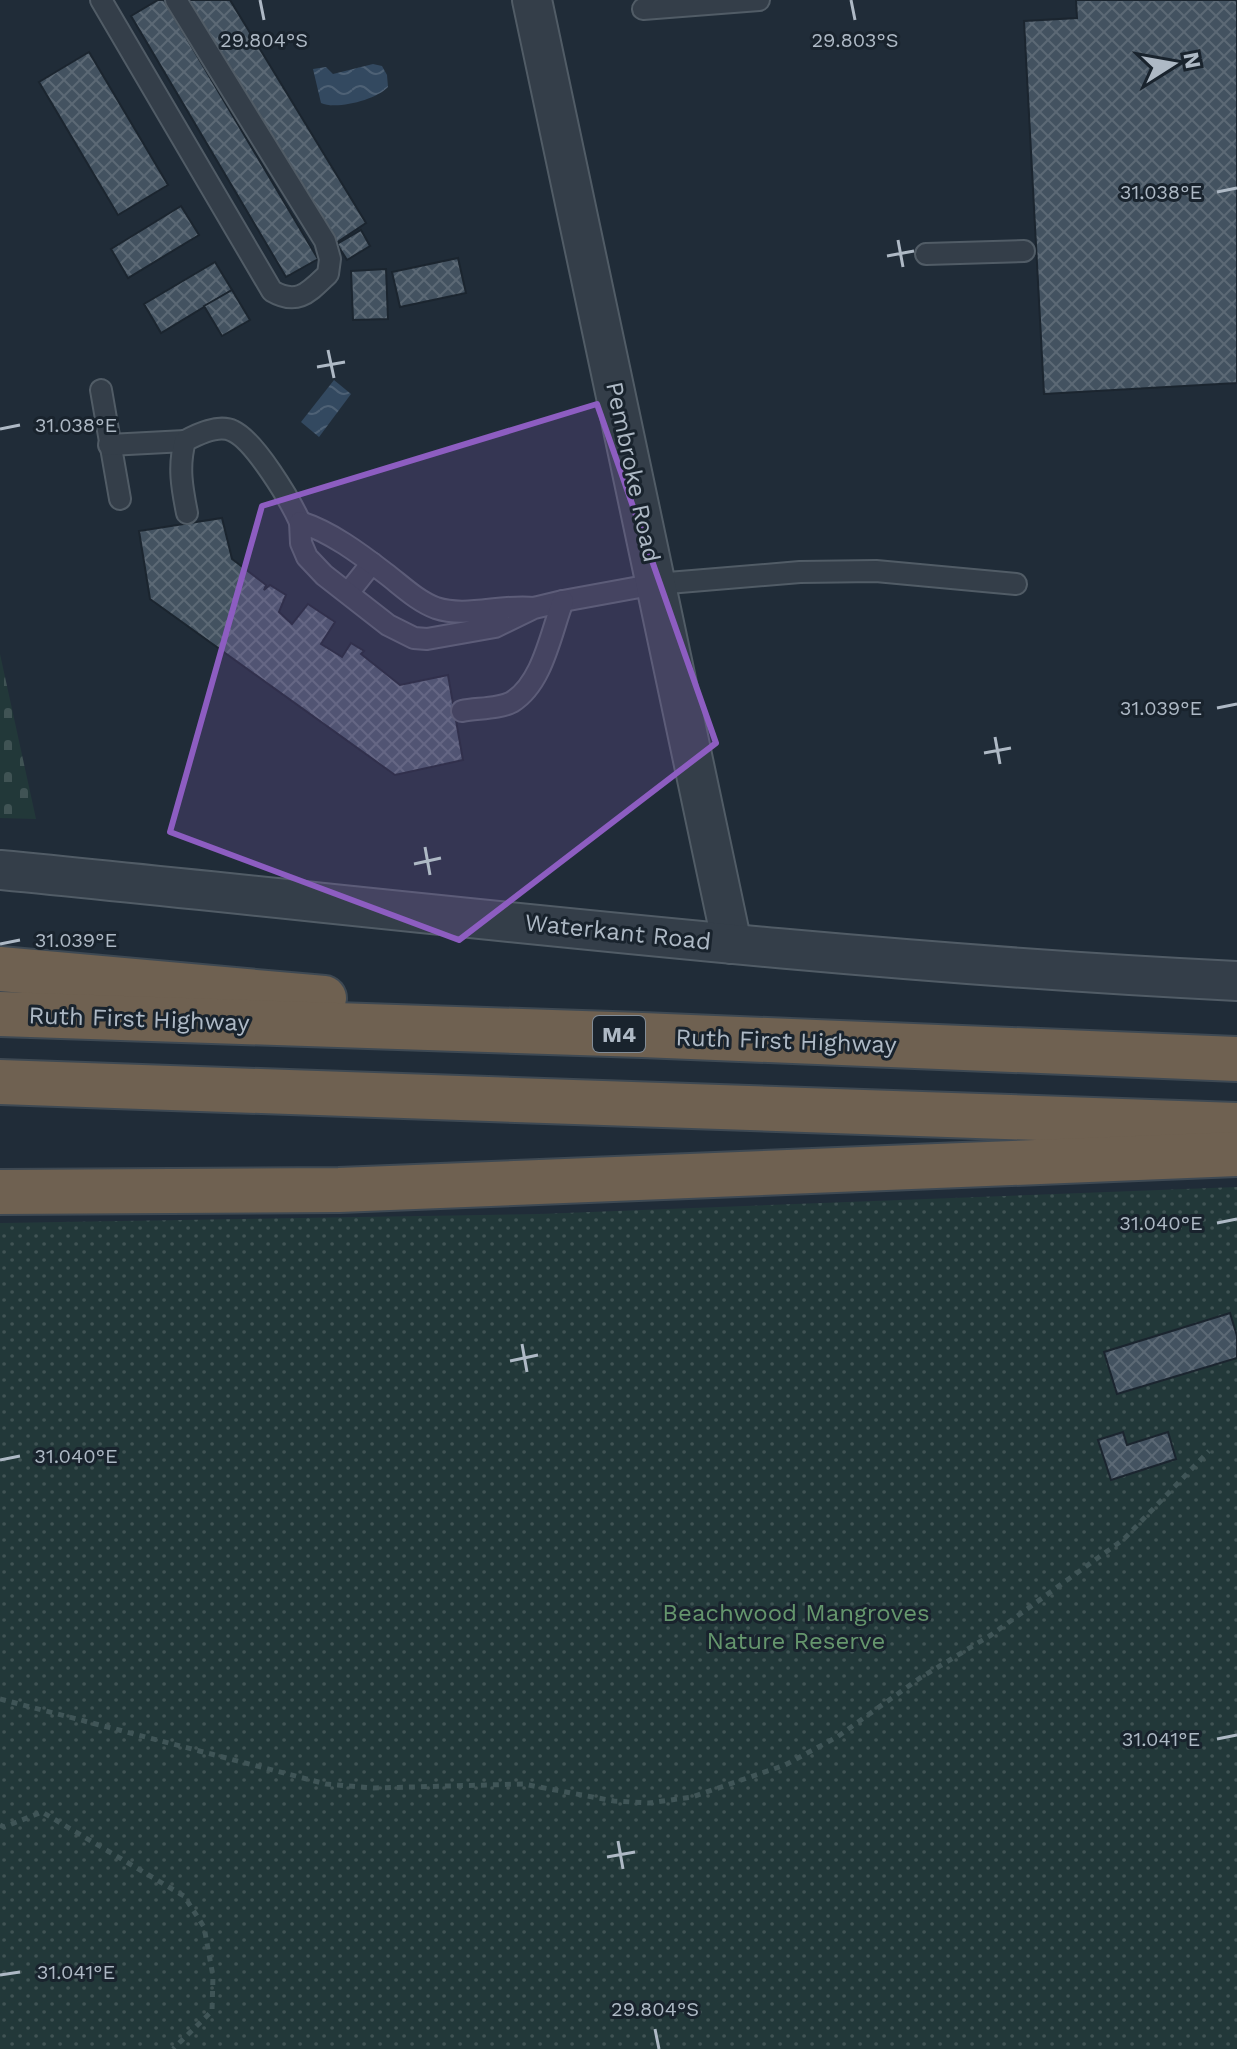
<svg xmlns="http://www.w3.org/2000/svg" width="1237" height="2049" viewBox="0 0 1237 2049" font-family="'Work Sans',sans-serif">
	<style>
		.grass { fill: url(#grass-dots) }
		.cemetery { fill: url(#cemetery-stones) }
		.water { fill: url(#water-waves) }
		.building { fill: url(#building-cross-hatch); stroke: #1b252f; stroke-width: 2 }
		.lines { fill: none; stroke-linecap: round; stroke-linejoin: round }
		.lane-casing { stroke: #515c66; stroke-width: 24 }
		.street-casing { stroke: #515c66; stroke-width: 42 }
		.highway-casing { stroke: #3e4953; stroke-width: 48 }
		.path { stroke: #405557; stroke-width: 5; stroke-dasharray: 6 6; stroke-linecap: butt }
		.lane { stroke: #343e49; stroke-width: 20 }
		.street { stroke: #343e49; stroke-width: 38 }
		.highway { stroke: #6f6151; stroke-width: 44 }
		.marked { fill: #8d5dc1; fill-opacity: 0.2; stroke: #8d5dc1; stroke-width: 6; stroke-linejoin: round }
		.ticks { fill: none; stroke: #aeb9c5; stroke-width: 3 }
		.labels { text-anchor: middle; stroke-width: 6; stroke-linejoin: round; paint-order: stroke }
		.shield { fill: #19232d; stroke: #818c97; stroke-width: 2 }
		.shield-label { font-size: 22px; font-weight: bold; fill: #aeb9c5 }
		.street-label { font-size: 24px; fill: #aeb9c5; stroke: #19232d }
		.park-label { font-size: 24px; fill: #65966d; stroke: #19232d }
		.ticks-label { font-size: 20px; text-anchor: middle; fill: #aeb9c5; stroke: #19232d; stroke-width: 6; stroke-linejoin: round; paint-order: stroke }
	</style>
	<defs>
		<pattern id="grass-dots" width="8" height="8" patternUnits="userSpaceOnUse" patternTransform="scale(2)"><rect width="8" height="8" fill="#223839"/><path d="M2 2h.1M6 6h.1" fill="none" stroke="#405354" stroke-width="1.8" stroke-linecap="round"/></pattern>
		<pattern id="cemetery-stones" width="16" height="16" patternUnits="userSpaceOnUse" patternTransform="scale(2)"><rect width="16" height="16" fill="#223839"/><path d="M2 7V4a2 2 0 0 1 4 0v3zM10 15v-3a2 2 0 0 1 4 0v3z" fill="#405354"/></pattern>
		<pattern id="water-waves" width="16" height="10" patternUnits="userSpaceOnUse" patternTransform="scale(2)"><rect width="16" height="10" fill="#334960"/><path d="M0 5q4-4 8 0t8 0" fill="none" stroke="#4e6175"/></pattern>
		<pattern id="building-cross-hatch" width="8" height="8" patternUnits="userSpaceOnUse" patternTransform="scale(2)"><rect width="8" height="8" fill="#435260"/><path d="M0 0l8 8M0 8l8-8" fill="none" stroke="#5c6975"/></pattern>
	</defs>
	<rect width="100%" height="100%" fill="#202c38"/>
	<path class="grass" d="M1237 1187V2049H0V1223L539 1214Z"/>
	<path class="cemetery" d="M0 654 36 819 0 818Z"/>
	<g class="water">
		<path d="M373 64 382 66 387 75 388 87C376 100 336 110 321 103L313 69 326 67 333 74Z"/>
		<path d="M334 380 351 394 319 437 301 422Z"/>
	</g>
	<g class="building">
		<path d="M158 0H164L318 259 286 277 131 16Z"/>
		<path d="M188 0H230L366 223 336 243Z"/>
		<path d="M1076 0H1237V383L1044 394 1024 21 1077 18Z"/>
		<path d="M89 52 168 185 118 215 39 82Z"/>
		<path d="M181 206 199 235 128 278 111 249Z"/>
		<path d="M361 230 370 246 347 260 337 244Z"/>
		<path d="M458 258 466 293 400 307 392 272Z"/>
		<path d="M215 262 232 290 161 333 144 304Z"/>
		<path d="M386 269 388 319 353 320 351 271Z"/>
		<path d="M232 290 250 320 222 336 204 306Z"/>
		<path d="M222 518 232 559 266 585 264 590 270 585 286 595 279 612 292 624 308 604 335 622 321 644 342 657 351 643 364 651 361 654 400 685 448 675 463 760 395 775 150 599 139 531Z"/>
		<path d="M1230 1313 1237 1336V1358L1117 1394 1104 1352Z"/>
		<path d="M1123 1432 1127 1445 1168 1432 1176 1459 1111 1480 1098 1440Z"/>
	</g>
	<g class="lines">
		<defs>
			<g id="lane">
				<path d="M101 0 272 291C298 306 309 292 328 274L330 259 325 241 176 0"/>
				<path d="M643 9 759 0"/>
				<path d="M926 254 1024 251"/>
				<path d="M101 390 120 499"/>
				<path d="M109 445 185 441"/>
				<path d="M187 513C182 488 178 466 185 441 198 434 219 424 233 431 255 441 290 500 300 522"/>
				<path d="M348 593 372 563"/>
				<path d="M534 608C502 604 466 618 436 608 417 601 401 585 385 573 359 553 331 532 300 522L301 543 307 557 324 575 388 625 414 638 427 639 495 627 534 608 563 601 656 584 800 572 876 571 1016 584"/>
				<path d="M462 711C476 708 499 709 512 702 543 683 551 632 563 601"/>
			</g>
			<g id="street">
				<path d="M532 0 732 944"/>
				<path d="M0 870C412 910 824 961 1237 981"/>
			</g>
			<g id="highway">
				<path d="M0 969 324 998"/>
				<path d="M0 1014 642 1035 1237 1059"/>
				<path d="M0 1082 1237 1125"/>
				<path d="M0 1192 339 1190 1237 1154"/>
			</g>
		</defs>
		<use href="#lane" class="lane-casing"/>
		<use href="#street" class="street-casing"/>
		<use href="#highway" class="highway-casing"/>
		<g class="path">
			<path d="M0 1699 326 1784 374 1788 523 1784 614 1801 649 1803 692 1797 785 1765 837 1737 920 1678 991 1635 1124 1539 1209 1451"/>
			<path d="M0 1825 4 1827 42 1812 184 1896 204 1927 213 1976 212 2011 173 2049"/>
		</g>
		<use href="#lane" class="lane"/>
		<use href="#street" class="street"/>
		<use href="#highway" class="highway"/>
	</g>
	<path class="marked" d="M597 404 716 743 459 940 170 832 262 506Z"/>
	<path class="ticks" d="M260 0 264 20M851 0 855 20M1217 192 1237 188M898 240 903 267M887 256 914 251M328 350 334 378M317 367 345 362M0 429 20 425M1217 708 1237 704M995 737 1000 764M984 753 1011 748M425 847 430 875M414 864 441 858M0 944 20 940M1217 1223 1237 1219M522 1344 527 1372M510 1361 538 1355M0 1460 20 1456M1217 1739 1237 1735M618 1841 623 1869M607 1857 635 1852M0 1975 20 1972M655 2029 659 2049"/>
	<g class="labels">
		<rect class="shield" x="593" y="1016" width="52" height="36" rx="6"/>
		<g class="shield-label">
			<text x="619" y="1042">M4</text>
		</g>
		<g class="street-label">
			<text transform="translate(633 472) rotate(78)" y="8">Pembroke Road</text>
			<text transform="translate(618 932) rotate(6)" y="8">Waterkant Road</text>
			<text transform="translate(139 1019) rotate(2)" y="8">Ruth First Highway</text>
			<text transform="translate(786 1041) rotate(2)" y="8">Ruth First Highway</text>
		</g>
		<g class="park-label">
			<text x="796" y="1621">Beachwood Mangroves<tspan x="796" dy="28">Nature Reserve</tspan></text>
		</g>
	</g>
	<g class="ticks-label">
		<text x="264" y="47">29.804°S</text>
		<text x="855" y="47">29.803°S</text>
		<text x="1161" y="199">31.038°E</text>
		<text x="76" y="432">31.038°E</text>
		<text x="1161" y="715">31.039°E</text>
		<text x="76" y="947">31.039°E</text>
		<text x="1161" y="1230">31.040°E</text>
		<text x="76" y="1463">31.040°E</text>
		<text x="1161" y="1746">31.041°E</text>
		<text x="76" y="1979">31.041°E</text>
		<text x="655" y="2016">29.804°S</text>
	</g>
	<g transform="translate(1173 64) rotate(79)" stroke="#19232d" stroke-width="6" paint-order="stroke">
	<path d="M0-6L14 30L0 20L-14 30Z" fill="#aeb9c5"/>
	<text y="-12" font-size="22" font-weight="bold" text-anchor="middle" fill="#aeb9c5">N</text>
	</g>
</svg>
